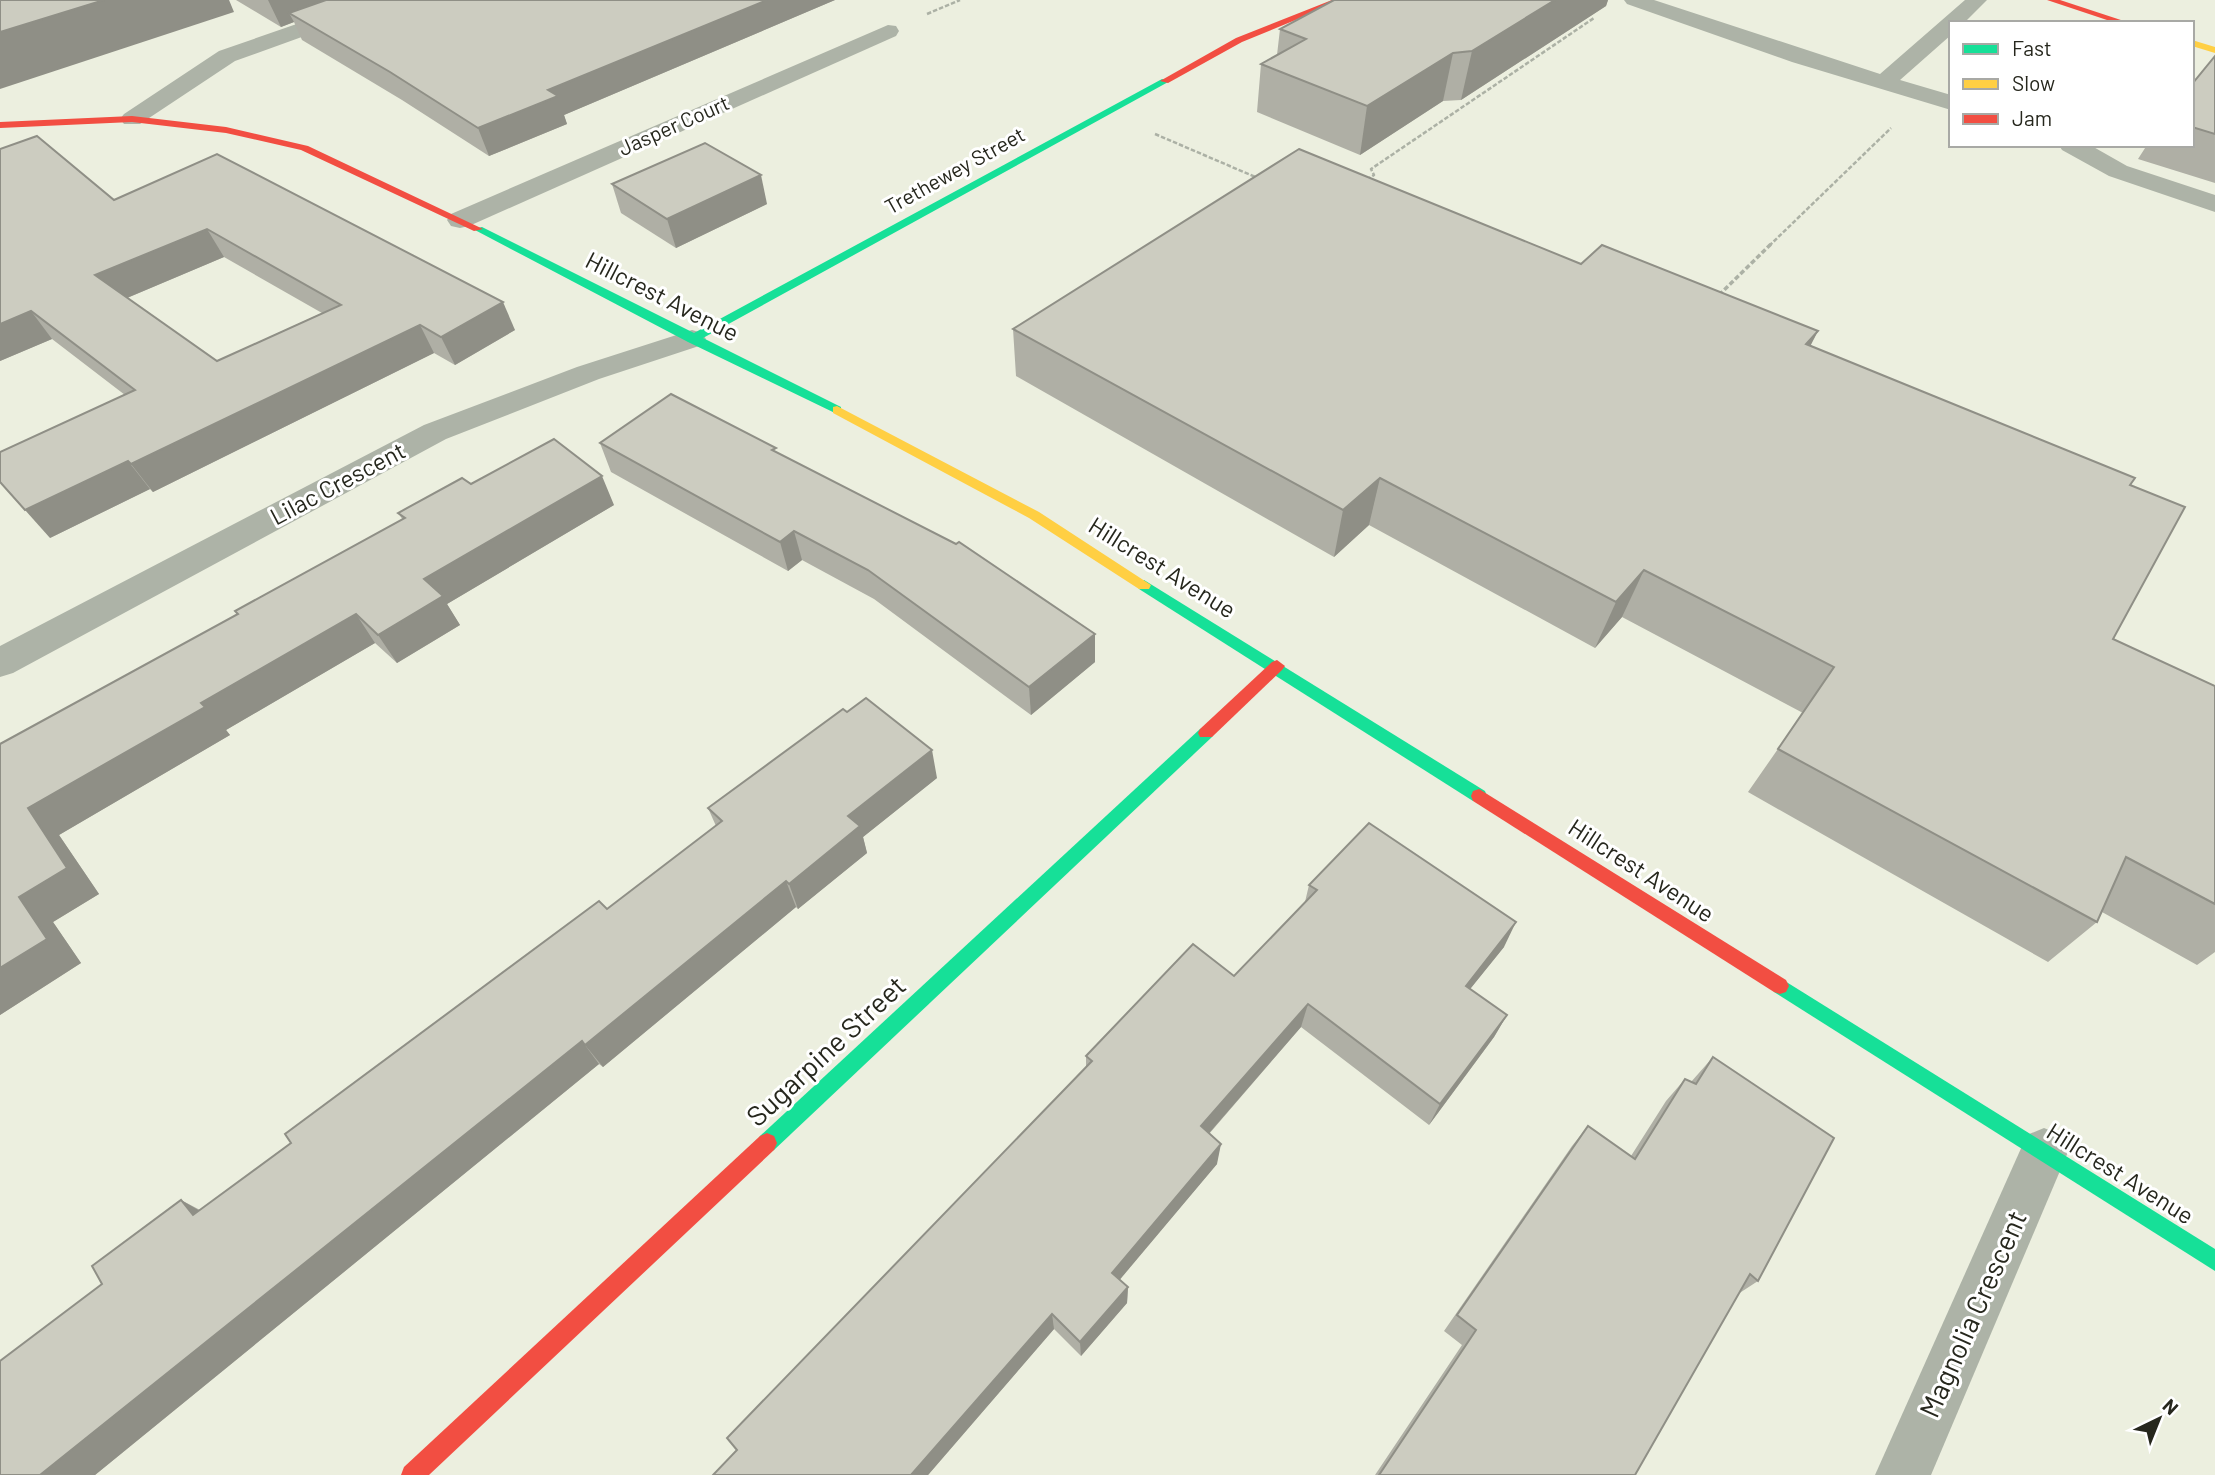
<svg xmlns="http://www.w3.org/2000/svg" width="2215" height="1475" viewBox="0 0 2215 1475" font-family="Barlow,sans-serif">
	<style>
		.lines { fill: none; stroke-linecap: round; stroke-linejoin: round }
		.path-far1 { stroke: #acb1a5; stroke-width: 2.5; stroke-dasharray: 4.5 2; stroke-linecap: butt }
		.path { stroke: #acb1a5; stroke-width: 3.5; stroke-dasharray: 5 2.5; stroke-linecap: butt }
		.lane { fill: #adb3a7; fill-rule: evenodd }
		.street { fill: #adb3a7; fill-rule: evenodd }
		.fast { fill: #16e098; fill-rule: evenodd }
		.slow { fill: #ffcf43; fill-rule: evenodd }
		.jam { fill: #f24e42; fill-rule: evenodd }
		.wall { fill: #afafa5; fill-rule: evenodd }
		.shaded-wall { fill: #8f8f86 }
		.building { fill: #ccccc0; stroke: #8f8f86; stroke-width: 2; fill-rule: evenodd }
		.labels { text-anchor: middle; stroke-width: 6; stroke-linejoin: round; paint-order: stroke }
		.far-street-label { font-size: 21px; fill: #26271d; stroke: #fff }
		.street-label { font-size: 24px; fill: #26271d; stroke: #fff }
		.near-street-label { font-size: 28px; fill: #26271d; stroke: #fff }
	</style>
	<rect width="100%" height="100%" fill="#ecefdf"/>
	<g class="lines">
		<g class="path-far1">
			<path d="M927 14 960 0"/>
			<path d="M1155 134 1260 179"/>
			<path d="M1367 180 1374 175 1371 169 1594 18"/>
			<path d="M1769 246 1891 128"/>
		</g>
		<path class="path" d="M1719 295 1771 244"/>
		<g class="lane">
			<path d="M1624 0H1654L1880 74 1965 0H1987L1964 23H1951V35L1900 80 1951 95V110L1792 62 1627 4Z"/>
			<path d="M2059 145H2090L2127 166 2215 195V212L2109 176 2062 150Z"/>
		</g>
		<g class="street">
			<path d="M366 0H396L393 4 235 61 140 124H124L120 119 124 114 219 51Z"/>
			<path d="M888 25 896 26 899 31 896 36 469 226 460 228 451 226 447 220 451 214Z"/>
			<path d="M692 330 702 333 706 339 702 345 599 379 446 439 13 673 0 677V646L424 425 577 367Z"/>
			<path d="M2044 1128 2061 1135 2068 1152 1931 1475H1875L2027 1135Z"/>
		</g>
		<g class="fast">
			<path d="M1162 79 1170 81 703 338 841 407V413L837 414 688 342 473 229 482 227 694 333Z"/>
			<path d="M1144 580 1485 791 1487 796 1485 801H1473L1139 589 1137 585Z"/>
			<path d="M1206 727 1212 729 1214 733 1212 737 774 1150 767 1153 760 1150 757 1143 760 1136 1200 729Z"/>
			<path d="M1780 978 2215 1249V1271L1774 992 1771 986 1774 980Z"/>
		</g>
		<g class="slow">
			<path d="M2192 40 2215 47V53L2192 46Z"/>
			<path d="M837 406 1039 512 1151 585 1149 589H1139L1029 518 833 413V407Z"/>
		</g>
		<g class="jam">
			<path d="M1332 0H1344L1242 42 1168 83 1160 81 1236 38Z"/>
			<path d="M2047 0H2060L2130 23H2116Z"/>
			<path d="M132 116 226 127 308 146 483 229 474 231 301 150 226 133 132 122 0 128V122Z"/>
			<path d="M1277 660 1285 666 1282 670 1212 737H1200L1198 733 1200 729 1272 662Z"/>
			<path d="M1479 789 1786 980 1789 986 1786 992 1780 994 1774 992 1473 801 1471 796 1473 791Z"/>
			<path d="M767 1133 774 1136 777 1143 774 1150 429 1475H401L404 1467 760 1136Z"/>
		</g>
	</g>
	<g class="wall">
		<path d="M236 0H835L564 115 567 124 489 156 402 100 302 40 294 22 281 27Z"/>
		<path d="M1334 0H1608L1606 6 1461 100 1443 101 1360 155 1257 112 1261 64 1277 55 1280 29Z"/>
		<path d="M2215 56V183L2138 159 2147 145H2192V84Z"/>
		<path d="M0 149 114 200 217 154 515 330 455 365 434 353 153 492 150 489 50 538 125 395 52 339 0 361ZM224 257 322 313 217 361 127 298Z"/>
		<path d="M612 184 767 204 676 248 621 213Z"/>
		<path d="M1581 264 1818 331 1810 345 2130 485 2113 639 2215 686V952L2197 965 2102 912 2097 922 2048 962 1748 792 1803 713 1622 617 1595 648 1369 525 1334 557 1016 376 1013 329Z"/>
		<path d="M600 443 777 453 1095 634V662L1031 715 874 599 802 560 788 571 611 472Z"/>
		<path d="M471 484 614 505 447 604 460 625 397 663 375 643 226 730 230 735 59 835 99 894 53 922 81 963 0 1015V744L238 615 403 520 398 513Z"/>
		<path d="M937 778 863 837 867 853 798 909 796 907 603 1067 599 1064 95 1475H0L102 1284 181 1200 200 1210 607 909 716 826 708 808Z"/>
		<path d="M1309 885 1504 947 1470 989 1507 1015 1494 1037 1429 1125 1301 1027 1209 1134 1217 1164 1119 1280 1128 1287 1127 1303 1081 1356 1054 1329 928 1475H713L737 1450 1086 1067V1056L1234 976 1305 902Z"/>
		<path d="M1713 1057 1758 1281 1738 1294 1635 1475H1375L1462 1345 1444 1331 1572 1146 1588 1126 1631 1156 1666 1101 1685 1079 1691 1082Z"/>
	</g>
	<g class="shaded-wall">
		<path d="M104 0H229L234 12 0 89V32Z"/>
		<path d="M268 0H358L289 13 294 22 281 27Z"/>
		<path d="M767 0H835L564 115 567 124 489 156 478 128 548 90Z"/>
		<path d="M1555 0H1608L1606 6 1461 100 1472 51Z"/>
		<path d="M1453 53 1443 101 1360 155 1367 106Z"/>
		<path d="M761 175 767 204 676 248 667 219Z"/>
		<path d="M207 229 224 257 115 303 95 275Z"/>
		<path d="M503 302 515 330 455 365 441 337Z"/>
		<path d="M31 311 52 339 0 361V324Z"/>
		<path d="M420 325 434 353 153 492 131 464Z"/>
		<path d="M1818 331 1794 378 1806 344Z"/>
		<path d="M128 461 150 489 50 538 25 510Z"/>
		<path d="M602 476 614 505 447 604 460 625 397 663 378 635 424 579Z"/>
		<path d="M1380 478 1369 525 1334 557 1343 510Z"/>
		<path d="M794 531 802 560 788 571 780 542Z"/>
		<path d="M1644 570 1622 617 1595 648 1616 602Z"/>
		<path d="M356 614 375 643 226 730 230 735 59 835 99 894 53 922 81 963 0 1015V968L19 897 28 808 201 703Z"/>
		<path d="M1095 634V662L1031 715 1029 687Z"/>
		<path d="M932 750 937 778 863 837 867 853 798 909 789 884 848 816Z"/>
		<path d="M786 881 796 907 603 1067 585 1045Z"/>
		<path d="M1516 922 1504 947 1454 1009 1466 986Z"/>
		<path d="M1308 1004 1301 1027 1197 1147 1201 1126Z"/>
		<path d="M1507 1015 1494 1037 1429 1125 1440 1104Z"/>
		<path d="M582 1041 599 1064 95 1475H40Z"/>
		<path d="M1221 1144 1217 1164 1112 1289V1273Z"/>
		<path d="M181 1200 214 1219 193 1215Z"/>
		<path d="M1128 1287 1127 1303 1081 1356 1080 1342Z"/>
		<path d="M1052 1314 1054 1329 928 1475H911Z"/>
	</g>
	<g class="building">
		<path d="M0 0H104L0 32Z"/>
		<path d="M326 0H767L548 90 558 96 478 128 390 72 289 13Z"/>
		<path d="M1334 0H1555L1472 51 1453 53 1367 106 1261 64 1306 39 1280 29Z"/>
		<path d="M2215 56V134L2192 127V84Z"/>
		<path d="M37 136 114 200 217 154 503 302 441 337 420 325 131 464 128 461 25 510 0 482V452L135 390 31 311 0 324V149ZM207 229 341 305 217 361 95 275Z"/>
		<path d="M705 143 761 175 667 219 612 184Z"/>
		<path d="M1299 149 1581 264 1602 245 1818 331 1806 344 2135 478 2130 485 2185 507 2113 639 2215 686V904L2126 857 2097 922 1778 749 1834 667 1644 570 1616 602 1380 478 1343 510 1013 329Z"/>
		<path d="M671 394 776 448 772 450 956 544 959 542 1095 634 1029 687 868 570 794 531 780 542 600 443Z"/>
		<path d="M554 439 602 476 424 579 443 596 378 635 356 614 201 703 205 707 28 808 67 868 19 897 47 939 0 968V744L238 614 235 611 405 518 398 513 462 478 471 484Z"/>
		<path d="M866 698 932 750 848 816 860 826 789 884 786 881 585 1045 582 1041 40 1475H0V1361L102 1284 92 1266 181 1200 193 1215 291 1143 285 1134 599 901 607 909 722 821 708 808 843 709 847 712Z"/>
		<path d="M1369 823 1516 922 1466 986 1507 1015 1440 1104 1308 1004 1201 1126 1221 1144 1112 1273 1128 1287 1080 1342 1052 1314 911 1475H713L737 1450 727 1438 1092 1061 1086 1056 1193 944 1234 976 1317 890 1309 885Z"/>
		<path d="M1713 1057 1834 1138 1758 1281 1750 1274 1635 1475H1379L1476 1330 1457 1315 1588 1126 1635 1159 1685 1079 1696 1084Z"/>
	</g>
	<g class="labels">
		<g class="far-street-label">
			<text transform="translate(674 126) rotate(-24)" y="7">Jasper Court</text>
			<text transform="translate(955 171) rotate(-29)" y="7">Trethewey Street</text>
		</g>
		<g class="street-label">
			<text transform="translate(662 297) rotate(27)" y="8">Hillcrest Avenue</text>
			<text transform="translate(338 484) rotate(-28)" y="8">Lilac Crescent</text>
			<text transform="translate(1162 568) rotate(32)" y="8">Hillcrest Avenue</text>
			<text transform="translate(1641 871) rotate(33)" y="8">Hillcrest Avenue</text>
			<text transform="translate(2120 1174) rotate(32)" y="8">Hillcrest Avenue</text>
		</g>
		<g class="near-street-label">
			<text transform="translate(826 1051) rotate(-43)" y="10">Sugarpine Street</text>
			<text transform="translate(1973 1314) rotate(-66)" y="10">Magnolia Crescent</text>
		</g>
	</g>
	<rect x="1949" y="21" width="245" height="126" fill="#ffffff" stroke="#a8a9a5" stroke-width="2"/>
	<rect x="1963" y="44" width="35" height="10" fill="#16e098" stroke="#a8a9a5" stroke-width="2"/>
	<text x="2012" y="56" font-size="21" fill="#26271d">Fast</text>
	<rect x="1963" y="79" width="35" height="10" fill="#ffcf43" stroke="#a8a9a5" stroke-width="2"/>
	<text x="2012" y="91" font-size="21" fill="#26271d">Slow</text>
	<rect x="1963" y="114" width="35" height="10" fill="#f24e42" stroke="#a8a9a5" stroke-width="2"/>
	<text x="2012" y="126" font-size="21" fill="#26271d">Jam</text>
	<g transform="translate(2159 1419) rotate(43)" stroke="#ffffff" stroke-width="5" paint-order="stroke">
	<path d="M0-5L12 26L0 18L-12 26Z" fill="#26271d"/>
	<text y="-10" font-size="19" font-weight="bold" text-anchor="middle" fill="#26271d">N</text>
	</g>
</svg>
